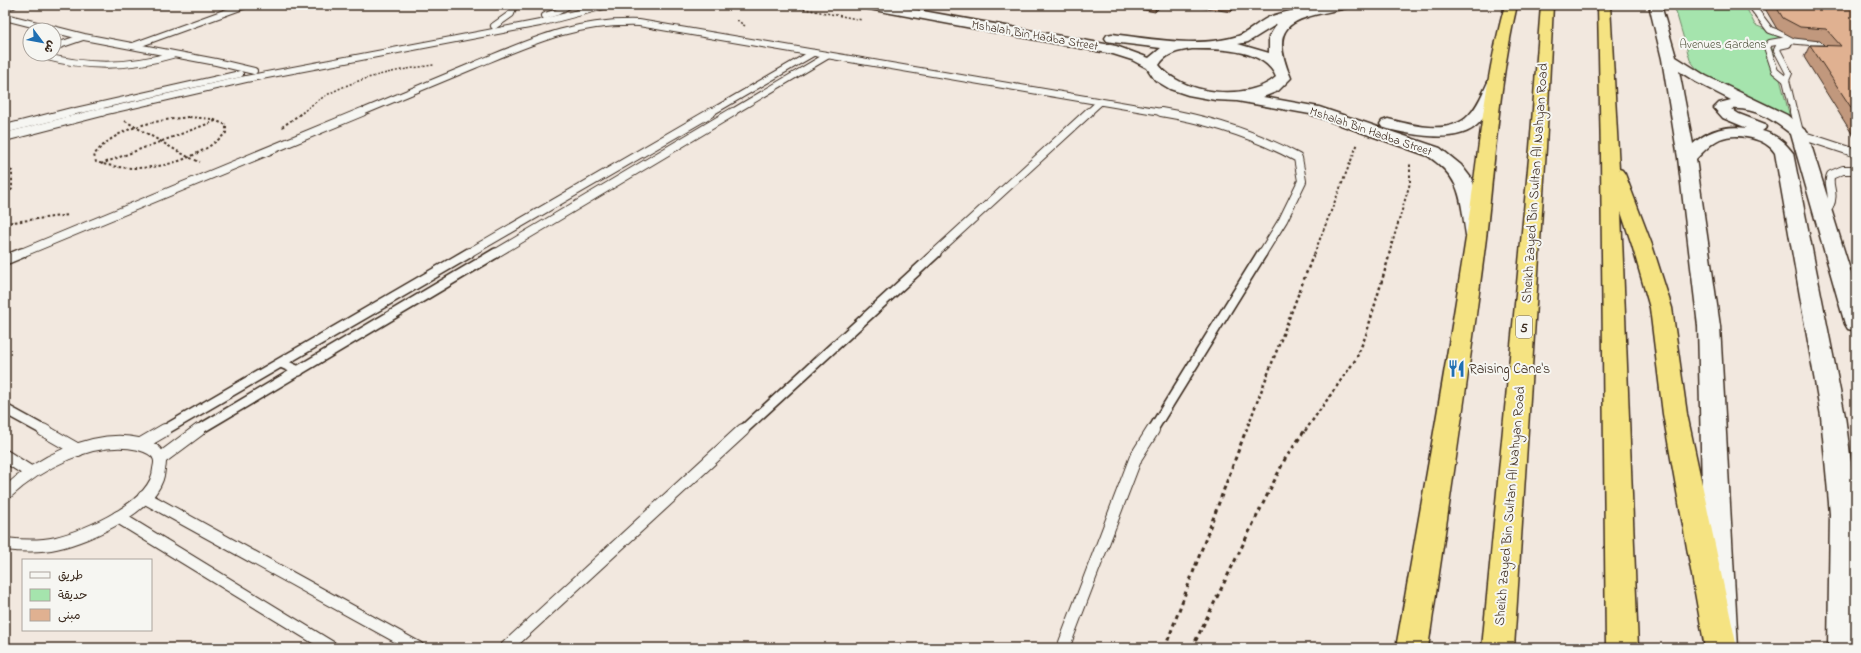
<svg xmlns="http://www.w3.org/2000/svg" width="1861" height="653" viewBox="0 0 1861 653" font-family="'Indie Flower','Playpen Sans Arabic',sans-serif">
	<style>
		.green { fill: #a5e4ad; stroke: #708766 }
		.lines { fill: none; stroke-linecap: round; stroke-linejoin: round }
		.service-far3-casing { stroke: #3b2a1e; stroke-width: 8 }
		.service-far2-casing { stroke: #3b2a1e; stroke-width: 10 }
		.service-far1-casing { stroke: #3b2a1e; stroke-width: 12 }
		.service-casing { stroke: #3b2a1e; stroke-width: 14 }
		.tertiary-casing { stroke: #3b2a1e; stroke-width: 3 }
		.motorway-casing { stroke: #3b2a1e; stroke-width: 3 }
		.path-far3 { stroke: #3b2a1e; stroke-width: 1.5; stroke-dasharray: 2 2; stroke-linecap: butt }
		.path-far2 { stroke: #3b2a1e; stroke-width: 2; stroke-dasharray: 2.5 2.5; stroke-linecap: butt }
		.path-far1 { stroke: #3b2a1e; stroke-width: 2.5; stroke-dasharray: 3 3; stroke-linecap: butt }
		.path { stroke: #3b2a1e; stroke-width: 3; stroke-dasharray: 4 4; stroke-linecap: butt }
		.service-far3 { stroke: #f6f6f2; stroke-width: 6 }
		.service-far2 { stroke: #f6f6f2; stroke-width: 8 }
		.service-far1 { stroke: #f6f6f2; stroke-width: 9 }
		.service { stroke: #f6f6f2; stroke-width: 12 }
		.tertiary { fill: #f6f6f2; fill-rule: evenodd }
		.motorway { fill: #f5e382; fill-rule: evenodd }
		.wall { fill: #c1987d; stroke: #3b2a1e }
		.shaded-wall { fill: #9d7c66; stroke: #3b2a1e }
		.building { fill: #e0b191; stroke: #3b2a1e }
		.labels { text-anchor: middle; stroke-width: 4; stroke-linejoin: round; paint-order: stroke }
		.far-street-label { font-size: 12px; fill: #3b2a1e; stroke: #f6f6f2 }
		.far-park-label { font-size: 12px; fill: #565842; stroke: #f6f6f2 }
		.shield { fill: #f6f6f2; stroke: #73675e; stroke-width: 1 }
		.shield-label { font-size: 13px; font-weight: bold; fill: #3b2a1e }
		.street-label { font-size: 14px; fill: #3b2a1e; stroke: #f6f6f2 }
		.poi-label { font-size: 14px; fill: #3b2a1e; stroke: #f6f6f2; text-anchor: start }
	</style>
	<rect width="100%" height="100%" fill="#f2e8df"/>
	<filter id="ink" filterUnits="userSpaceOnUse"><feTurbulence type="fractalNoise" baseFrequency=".025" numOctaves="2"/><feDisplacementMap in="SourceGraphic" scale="8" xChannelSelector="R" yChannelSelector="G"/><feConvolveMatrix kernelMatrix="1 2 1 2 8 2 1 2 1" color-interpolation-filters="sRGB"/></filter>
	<g filter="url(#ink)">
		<path class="green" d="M1674 5H1745L1755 25 1781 36 1783 40 1770 41 1790 117 1700 73 1690 60Z"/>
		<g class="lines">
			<defs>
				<g id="service-far3">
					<path d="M1751 5 1770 30 1790 37"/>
					<path d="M5 7 13 5"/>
					<path d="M545 16 557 12 569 5"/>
					<path d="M5 17 84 37 216 62 254 71"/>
					<path d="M494 26 511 14 514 5"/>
					<path d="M133 46 246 5"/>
					<path d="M54 47 83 37"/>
					<path d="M44 54 43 56C87 68 128 68 172 55"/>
					<path d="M1786 80 1789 73 1777 50 1779 46 1788 44"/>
					<path d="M67 113 240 74"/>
					<path d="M98 113 246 79 540 23 608 5"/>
					<path d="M360 113C398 97 437 81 475 65 533 41 575 21 639 23L1167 113"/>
					<path d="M710 113 813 53"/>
					<path d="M731 113 827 56"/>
					<path d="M1088 113 1100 102"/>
					<path d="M1794 113 1786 80 1775 71 1767 47 1770 43 1787 40 1822 43"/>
				</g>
				<g id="service-far2">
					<path d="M1161 112C1209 120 1256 135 1298 158L1302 181 1283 220 1262 254"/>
					<path d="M1794 112 1799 132"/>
					<path d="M5 129 71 112"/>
					<path d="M1801 135 1856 153"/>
					<path d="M5 137 102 112"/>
					<path d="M1822 210 1829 207C1836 192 1826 185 1831 175L1843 170H1856"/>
					<path d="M19 254 362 112"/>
					<path d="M467 254 712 112"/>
					<path d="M495 254 733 112"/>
					<path d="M934 254 1089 112"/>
				</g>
				<g id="service-far1">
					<path d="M5 260 22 253"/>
					<path d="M281 363 299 371"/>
					<path d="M5 409 45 431"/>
					<path d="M163 431 469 253"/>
					<path d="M197 431 496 253"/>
					<path d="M742 431 936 253"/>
					<path d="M1152 431 1262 253"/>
				</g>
				<g id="service">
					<path d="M43 430 78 450"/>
					<path d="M141 444 165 430"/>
					<path d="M5 456 30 472"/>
					<path d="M160 459 199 430"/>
					<path d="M5 494C37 464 94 433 139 444 146 446 156 449 159 457 161 461 160 465 159 469 157 506 87 536 56 543 39 547 22 546 5 544"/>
					<path d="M144 497 418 648"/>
					<path d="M118 517 332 648"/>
					<path d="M506 648 743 430"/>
					<path d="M1063 648 1136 457 1153 430"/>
				</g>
				<g id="tertiary">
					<path d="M863 5H890L1116 46 1149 58 1161 48 1112 42 1107 41 1105 38 1107 35 1112 34C1151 39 1201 48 1238 36 1250 32 1260 20 1272 16 1296 8 1323 5 1347 5L1346 8C1299 19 1265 18 1291 78L1278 91 1263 97 1319 107 1440 148 1461 165 1471 178 1479 198 1486 235 1483 239 1476 241 1469 239 1466 235C1460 197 1462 179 1428 156L1310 114 1237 101 1215 100 1188 95 1170 89 1155 80 1147 68 1132 60 1113 54 869 9 864 8ZM1277 24 1269 37V53L1238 44 1248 42ZM1192 49C1219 49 1264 48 1276 77 1248 102 1182 95 1159 65 1166 53 1179 51 1192 49Z"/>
					<path d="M1649 5H1661L1676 57 1706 76 1787 115 1807 132 1856 289V331L1848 329 1845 324 1791 134C1773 120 1755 107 1731 109L1739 114 1765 124 1767 127 1762 131C1776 135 1784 141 1793 153L1845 416 1856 501V648H1828L1830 514 1821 416 1775 153C1766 138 1736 132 1720 139 1711 143 1703 152 1696 159L1720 326 1738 648H1706L1698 326 1678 158 1662 59ZM1679 71 1696 82 1731 100 1719 103 1714 108 1723 118 1747 128C1727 125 1708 130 1693 144Z"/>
					<path d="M1496 76 1501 77 1503 80C1497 95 1491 111 1479 123 1459 145 1413 135 1388 129L1382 127 1380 124 1382 121 1388 119C1411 125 1450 136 1469 115 1478 106 1483 92 1489 80L1491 77Z"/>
				</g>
				<g id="motorway">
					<path d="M1505 5H1517C1499 82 1495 160 1486 238 1469 375 1448 511 1428 648H1396C1420 511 1445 375 1466 238 1478 160 1484 81 1505 5Z"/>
					<path d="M1541 5H1553L1546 148 1514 648H1482L1530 148Z"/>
					<path d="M1598 5H1610L1619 169 1622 170 1625 174 1652 245 1672 308 1687 414 1737 648H1705L1663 414 1650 308 1632 245 1621 212 1638 648H1606L1601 157Z"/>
				</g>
			</defs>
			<use href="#service-far3" class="service-far3-casing"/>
			<use href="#service-far2" class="service-far2-casing"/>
			<use href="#service-far1" class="service-far1-casing"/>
			<use href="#service" class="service-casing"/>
			<use href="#tertiary" class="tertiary-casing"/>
			<use href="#motorway" class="motorway-casing"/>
			<g class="path-far3">
				<path d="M784 5 862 20"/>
				<path d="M737 20 745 26"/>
				<path d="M302 113C337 81 388 71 434 65"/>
			</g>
			<g class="path-far2">
				<path d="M189 117 212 119 226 125V133C192 165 141 176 96 162L94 155C117 126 154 121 189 117Z"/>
				<path d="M125 121 188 157 200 162"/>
				<path d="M282 127 303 112"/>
				<path d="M101 164 218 120"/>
				<path d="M5 169 12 171V189L5 196"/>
				<path d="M5 223 69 215"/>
				<path d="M1314 254 1358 143"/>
				<path d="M1389 254 1410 183V162"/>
			</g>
			<g class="path-far1">
				<path d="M1246 431 1314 253"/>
				<path d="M1305 431 1356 359 1366 335 1390 253"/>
			</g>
			<g class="path">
				<path d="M1165 648 1246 430"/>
				<path d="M1192 648 1285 459 1305 430"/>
			</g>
			<use href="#service-far3" class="service-far3"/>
			<use href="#service-far2" class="service-far2"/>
			<use href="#service-far1" class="service-far1"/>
			<use href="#service" class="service"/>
			<use href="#tertiary" class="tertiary"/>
			<use href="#motorway" class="motorway"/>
		</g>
		<g class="wall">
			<path d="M1124 5H1162L1155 12 1123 6Z"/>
			<path d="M1187 5H1236L1231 12Z"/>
			<path d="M1763 5H1856V140L1804 57 1810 45H1824L1820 41 1794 38 1777 29Z"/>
		</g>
		<g class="shaded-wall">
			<path d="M1156 5H1162L1155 12Z"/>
			<path d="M1232 5H1236L1231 12Z"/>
		</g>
		<path class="building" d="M1775 5H1856V115L1810 45 1841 46 1826 29 1800 27 1783 18Z"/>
	</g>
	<defs>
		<symbol id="restaurant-bare" viewBox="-9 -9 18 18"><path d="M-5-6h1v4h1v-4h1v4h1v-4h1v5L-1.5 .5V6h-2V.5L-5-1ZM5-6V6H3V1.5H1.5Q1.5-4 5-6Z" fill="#1f6fb2" stroke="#f6f6f2" stroke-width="2.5" paint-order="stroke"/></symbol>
	</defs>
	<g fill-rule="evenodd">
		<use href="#restaurant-bare" x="1444" y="356" width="25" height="25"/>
	</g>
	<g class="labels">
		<g class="far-street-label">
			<text transform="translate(1035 35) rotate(10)" y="4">Mshalah Bin Hadba Street</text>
			<text transform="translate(1371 131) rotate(19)" y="4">Mshalah Bin Hadba Street</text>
		</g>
		<g class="far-park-label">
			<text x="1723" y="48">Avenues Gardens</text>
		</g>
		<rect class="shield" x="1516" y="316" width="16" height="22" rx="3"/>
		<g class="shield-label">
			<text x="1524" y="332">5</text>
		</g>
		<g class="street-label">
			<text transform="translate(1534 183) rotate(-86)" y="5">Sheikh Zayed Bin Sultan Al Nahyan Road</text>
			<text transform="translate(1509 506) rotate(-85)" y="5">Sheikh Zayed Bin Sultan Al Nahyan Road</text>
		</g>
		<g class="poi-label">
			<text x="1469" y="373">Raising Cane's</text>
		</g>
	</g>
	<rect width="1861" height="653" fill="none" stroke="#f6f6f2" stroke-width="20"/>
	<rect x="10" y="10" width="1841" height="633" fill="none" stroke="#3b2a1e" stroke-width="1.5" filter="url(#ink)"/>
	<rect x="22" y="559" width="130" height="72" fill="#f6f6f2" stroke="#aba49d"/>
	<rect x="30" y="572" width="20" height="6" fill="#f6f6f2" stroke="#aba49d"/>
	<text x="58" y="579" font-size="12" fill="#3b2a1e">طريق</text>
	<rect x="30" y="589" width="20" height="12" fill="#a5e4ad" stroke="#aba49d"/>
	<text x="58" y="599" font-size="12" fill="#3b2a1e">حديقة</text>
	<rect x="30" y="609" width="20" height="12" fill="#e0b191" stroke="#aba49d"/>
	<text x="58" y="619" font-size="12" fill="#3b2a1e">مبنى</text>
	<g transform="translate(42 42) rotate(122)"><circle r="19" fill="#f6f6f2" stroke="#aba49d"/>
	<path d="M0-3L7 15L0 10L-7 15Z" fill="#1f6fb2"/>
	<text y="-6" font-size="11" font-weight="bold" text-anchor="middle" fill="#3b2a1e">ش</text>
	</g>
</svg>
